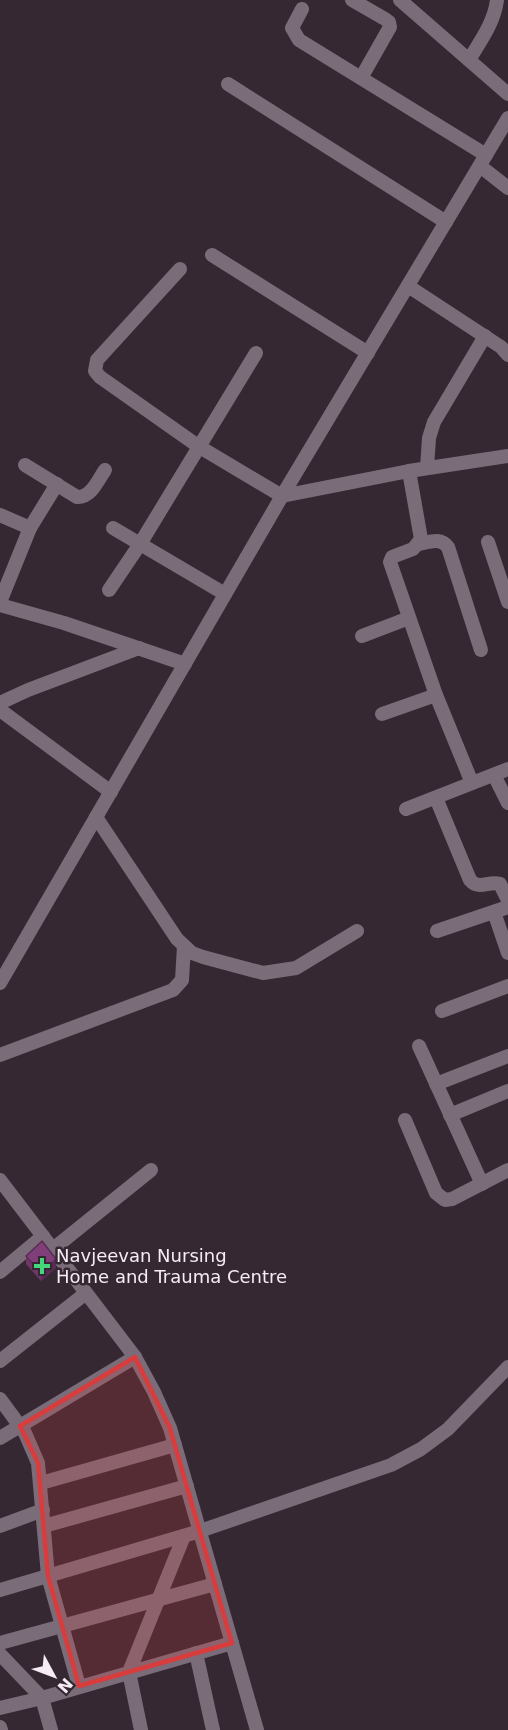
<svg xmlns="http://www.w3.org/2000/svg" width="508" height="1730" viewBox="0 0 508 1730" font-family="'DejaVu Sans',sans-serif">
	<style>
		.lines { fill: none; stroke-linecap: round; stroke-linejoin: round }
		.minor { stroke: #7b6c79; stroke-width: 14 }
		.wall { fill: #6f3668 }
		.shaded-wall { fill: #5a2c55 }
		.building { fill: #813f79; stroke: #5a2c55; stroke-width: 1.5 }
		.marked { fill: #d93c3c; fill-opacity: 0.2; stroke: #d93c3c; stroke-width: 4.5; stroke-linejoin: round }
		.poi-dot { fill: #44d77b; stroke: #352833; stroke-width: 2 }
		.labels { text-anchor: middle; stroke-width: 5; stroke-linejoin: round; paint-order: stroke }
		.poi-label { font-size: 18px; fill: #f5ecf4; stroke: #352833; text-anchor: start }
	</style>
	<rect width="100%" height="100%" fill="#352833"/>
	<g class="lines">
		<g class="minor">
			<path d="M352 0 385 19 389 22 390 27 361 78"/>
			<path d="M400 0 508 94"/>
			<path d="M302 9 292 28 299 40 486 155"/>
			<path d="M469 60C481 40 494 23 497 0"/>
			<path d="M228 84 446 222"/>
			<path d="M480 166 508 188"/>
			<path d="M212 255 368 353"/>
			<path d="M180 269 97 360 95 371 100 377 198 446 282 496 409 471 508 456"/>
			<path d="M408 286 501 347 508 355"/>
			<path d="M25 465 77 497C91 498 98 480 105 470"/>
			<path d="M427 468 429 438 434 422 485 336"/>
			<path d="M409 471 421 539 413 549 392 557 390 562 436 695 472 783"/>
			<path d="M0 515 30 528"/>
			<path d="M113 528 225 594"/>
			<path d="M488 542 508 602"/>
			<path d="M419 544C430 542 440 537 448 547L481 650"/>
			<path d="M109 590 140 544 256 353"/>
			<path d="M0 602 30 528 57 484"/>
			<path d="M0 605 64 623 185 664"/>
			<path d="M362 636 409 618"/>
			<path d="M0 703 28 690 139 648"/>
			<path d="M0 710 111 792"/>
			<path d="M382 714 436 695"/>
			<path d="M494 775 508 803"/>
			<path d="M436 798 470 880C480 891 488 880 500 884L508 900"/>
			<path d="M406 809 508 769"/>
			<path d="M96 817 177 939 192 953 203 957 263 973 296 968 357 931"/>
			<path d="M494 912 508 953"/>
			<path d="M437 931 508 907"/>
			<path d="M0 983 282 496 508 118"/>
			<path d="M442 1011 508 986"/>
			<path d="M419 1046 482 1184"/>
			<path d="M0 1055 173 990 182 980 184 946"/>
			<path d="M436 1084 508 1056"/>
			<path d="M450 1115 508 1091"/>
			<path d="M405 1120 436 1193 445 1200 452 1199 508 1170"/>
			<path d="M0 1180 135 1357 154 1392 170 1428 257 1730"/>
			<path d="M53 1249 151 1170"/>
			<path d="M0 1272 43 1236"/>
			<path d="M0 1361 86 1293"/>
			<path d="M0 1399 25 1433 38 1463 48 1576 79 1686"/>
			<path d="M0 1438 135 1357"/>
			<path d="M41 1483 175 1445"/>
			<path d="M0 1526 43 1510"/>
			<path d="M44 1526 187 1486"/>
			<path d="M0 1590 200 1531 391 1465 421 1449 448 1429 508 1367"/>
			<path d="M0 1643 215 1584"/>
			<path d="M196 1653 213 1730"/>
			<path d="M0 1654 42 1698 51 1730"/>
			<path d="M0 1708 42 1698 232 1643"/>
			<path d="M0 1727 1 1730"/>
			<path d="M141 1730 129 1672 184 1536"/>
		</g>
	</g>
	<path class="wall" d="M26 1256 56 1268 41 1281 26 1264Z"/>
	<path class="shaded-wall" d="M56 1259V1268L41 1281V1273Z"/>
	<path class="building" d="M42 1241 56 1259 41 1273 26 1256Z"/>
	<path class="marked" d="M135 1357 170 1428 232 1643 79 1686 48 1576 38 1463 20 1426Z"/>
	<path class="poi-dot" d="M39 1257h6v6h6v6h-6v6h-6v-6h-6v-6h6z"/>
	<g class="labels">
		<g class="poi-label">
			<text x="56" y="1262">Navjeevan Nursing<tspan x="56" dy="21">Home and Trauma Centre</tspan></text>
		</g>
	</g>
	<g transform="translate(54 1676) rotate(131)" stroke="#352833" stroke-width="4.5" paint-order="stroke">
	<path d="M0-4.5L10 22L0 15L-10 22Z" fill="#f5ecf4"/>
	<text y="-9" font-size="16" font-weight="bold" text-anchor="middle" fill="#f5ecf4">N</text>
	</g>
</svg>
